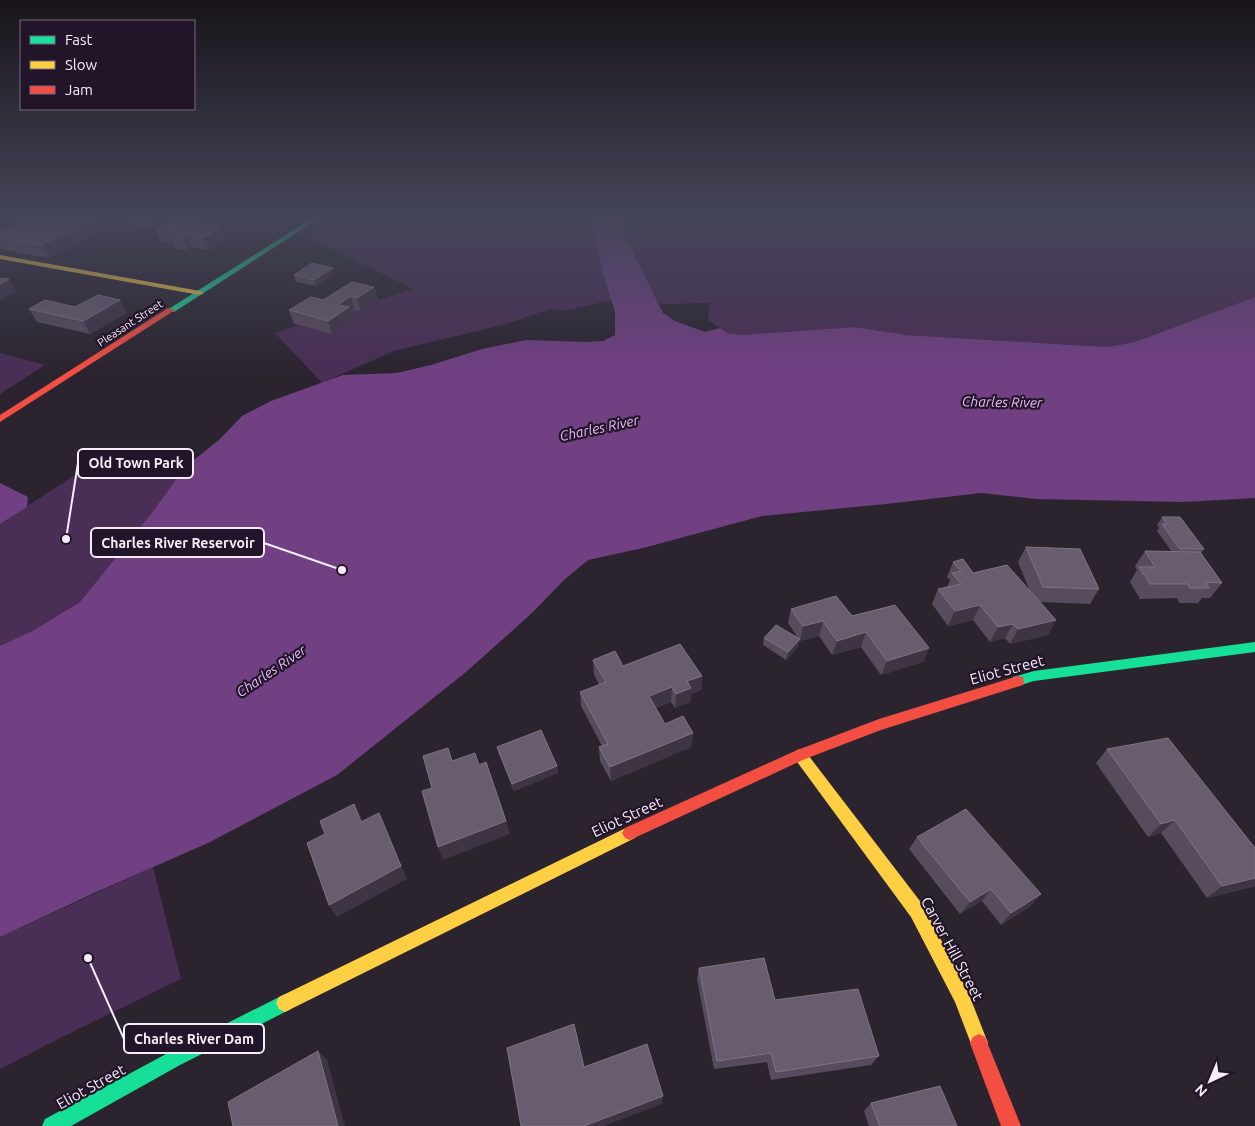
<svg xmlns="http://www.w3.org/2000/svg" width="1255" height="1126" viewBox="0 0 1255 1126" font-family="Ubuntu,sans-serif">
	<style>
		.green { fill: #492e55 }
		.water { fill: #704083 }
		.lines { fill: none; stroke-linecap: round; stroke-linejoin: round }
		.fast { fill: #16e098; fill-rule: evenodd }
		.slow { fill: #ffcf43; fill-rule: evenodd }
		.jam { fill: #f24e42; fill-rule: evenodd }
		.wall { fill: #584b5d }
		.shaded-wall { fill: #3f3443 }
		.building { fill: #695c6e; stroke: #7f7384 }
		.labels { text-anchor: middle; stroke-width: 4.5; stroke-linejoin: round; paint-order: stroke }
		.far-street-label { font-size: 11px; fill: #f6ecfa; stroke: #231529 }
		.water-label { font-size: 14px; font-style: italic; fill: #e9bffb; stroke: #231529 }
		.near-street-label { font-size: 15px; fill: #f6ecfa; stroke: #231529 }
		.leader { fill: none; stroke: #f6ecfa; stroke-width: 2 }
		.callout-dot { fill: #f6ecfa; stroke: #231529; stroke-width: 2 }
		.callout { fill: #231529; stroke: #f6ecfa; stroke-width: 2 }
		.callout-label { font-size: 14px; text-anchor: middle; font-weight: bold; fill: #f6ecfa }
	</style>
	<rect width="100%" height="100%" fill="#2b242f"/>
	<g class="green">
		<path d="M343 214H1255V297L1135 342 1107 347 906 335 855 327 742 335 727 333 708 320 710 303 668 304 617 299 564 311 550 309 506 324 394 351 322 383 275 333 413 289 306 235Z"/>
		<path d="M0 353 45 365 0 394Z"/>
		<path d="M104 456 185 467 151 514 80 602 34 630 0 646V524Z"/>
		<path d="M153 867 181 979 60 1038 0 1069V937Z"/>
	</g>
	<g class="water">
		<path d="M590 214H618L623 232 663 313 675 321 705 332 720 328 727 333 742 335 855 327 906 335 1107 347 1135 342 1255 297V498L1184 502 1036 499 981 493 886 504 762 516 643 548 588 560 564 580 532 613 466 672 337 775 208 843 94 893 0 937V646L34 630 80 602 151 514 185 467 219 440 242 416 271 401 343 375 397 373 431 365 482 349 526 340 585 342 603 341 615 335V312L603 274Z"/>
		<path d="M0 483 28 497 27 507 0 524Z"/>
	</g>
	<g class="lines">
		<g class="fast">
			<path d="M319 214H326L174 312 167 310Z"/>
			<path d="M1255 642V652L1034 681 1018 686 1013 685 1012 681 1013 677 1034 671Z"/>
			<path d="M285 994 291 997 294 1003 291 1009 180 1065 71 1126H42L45 1119 168 1053Z"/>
		</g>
		<g class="slow">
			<path d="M0 255 200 291 204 293 200 295 0 259Z"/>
			<path d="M800 749 805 751 923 905 968 992 988 1043 985 1049 979 1052 973 1049 955 1002 911 917 795 759 793 755 795 751Z"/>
			<path d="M630 826 635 828 638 833 635 838 291 1009 285 1012 279 1009 276 1003 279 997Z"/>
		</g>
		<g class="jam">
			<path d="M168 308 175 310 0 422V415Z"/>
			<path d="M1018 676 1023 677 1024 681 1023 685 881 730 805 759 630 840 625 838 622 833 625 828 795 751 879 719Z"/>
			<path d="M979 1034 985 1037 1021 1126H1001L970 1043 973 1037Z"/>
		</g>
	</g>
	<g class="wall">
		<path d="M138 214H166L167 216 153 226 133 225 131 219Z"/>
		<path d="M239 214H264L259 217Z"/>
		<path d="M105 229 48 258 0 249V232Z"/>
		<path d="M155 229 226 239 208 250 192 247 187 250 175 248 173 243 160 241Z"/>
		<path d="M333 268 334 274 316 286 296 282 294 275Z"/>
		<path d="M374 287 378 300 361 311 354 310 350 312 352 321 332 334 294 324 289 310 323 300Z"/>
		<path d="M120 300 126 313 90 334 37 322 29 309 75 307Z"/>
		<path d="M1162 517 1204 549 1201 553 1222 583 1210 598H1202L1198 603H1179L1177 598 1140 599 1130 582 1137 570 1135 566 1145 551 1172 552 1157 531 1159 528 1157 525Z"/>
		<path d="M1026 547 1099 589 1090 604 1040 602 1056 620 1048 635 1010 644 1005 638 990 642 973 620 948 626 932 604 938 589 947 587 950 580 947 577 953 562 973 573 1030 591 1018 562Z"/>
		<path d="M791 609 852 616 929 648 923 662 881 675 861 647 832 655 819 636 799 641 798 647 786 660 763 645 764 638H798L788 623Z"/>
		<path d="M593 660 623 666 702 676 701 690 691 694 690 702 675 708 671 702 656 708 665 724 693 733 691 747 611 781 600 761 599 747 602 746 581 706 580 692 599 685 594 674Z"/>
		<path d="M497 747 557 766 558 773 514 791 499 754Z"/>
		<path d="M1107 749 1255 886 1207 898 1161 833 1148 837 1096 763Z"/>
		<path d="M917 837 1041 894 1030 906 1001 925 982 901 960 914 909 849Z"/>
		<path d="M699 968 775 1000 879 1056 871 1065 771 1080 767 1062 714 1069 697 979Z"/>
		<path d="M871 1103 957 1126H869L864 1111Z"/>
	</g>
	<g class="shaded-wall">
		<path d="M159 214H166L167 216 153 226 150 220Z"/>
		<path d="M258 214H264L259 217Z"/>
		<path d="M99 217 105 229 48 258 41 245Z"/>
		<path d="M222 227 226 239 208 250 203 238Z"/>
		<path d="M187 235 192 247 187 250 183 237Z"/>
		<path d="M333 268 334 274 316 286 314 280Z"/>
		<path d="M9 279 16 292 0 301V284Z"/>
		<path d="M374 287 378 300 361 311 357 298Z"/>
		<path d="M351 296 354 310 350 312 352 321 332 334 328 321 338 305Z"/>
		<path d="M120 300 126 313 90 334 83 321Z"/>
		<path d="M980 605 973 620 948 626 955 611Z"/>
		<path d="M1056 620 1048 635 1010 644 1018 629Z"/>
		<path d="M823 621 819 636 800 641 803 626Z"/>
		<path d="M1013 624 1005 638 990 642 998 627Z"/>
		<path d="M866 632 861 647 832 655 837 641Z"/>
		<path d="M800 639 798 647 786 660 788 652Z"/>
		<path d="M929 648 923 662 881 675 887 661Z"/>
		<path d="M702 676 701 690 691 694 690 702 675 708 676 694 687 681Z"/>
		<path d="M672 687 671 702 648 711 649 696Z"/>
		<path d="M693 733 691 747 611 781 610 767Z"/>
		<path d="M557 766 558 773 514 791 512 784Z"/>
		<path d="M354 804 361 817 368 835 361 822Z"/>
		<path d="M379 813 407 879 337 917 329 905Z"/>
		<path d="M1175 820 1161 833 1148 837 1161 824Z"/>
		<path d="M506 821 510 834 443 860 438 847Z"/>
		<path d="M1255 878V886L1207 898 1222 886Z"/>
		<path d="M991 889 982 901 960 914 970 902Z"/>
		<path d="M1041 894 1030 906 1001 925 1011 913Z"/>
		<path d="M318 1051 327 1060 345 1126H338Z"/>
		<path d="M663 1096 662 1104 604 1126H584Z"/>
	</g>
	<g class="building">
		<path d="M79 214 99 217 41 245 0 238V232L32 217 62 222Z"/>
		<path d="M138 214H159L150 220 131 219Z"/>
		<path d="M174 219 222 227 203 238 187 235 183 237 170 235 175 232 155 229Z"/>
		<path d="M312 263 333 268 314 280 294 275Z"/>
		<path d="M0 278 9 279 0 284Z"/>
		<path d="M352 282 374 287 357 298 351 296 338 305 349 307 328 321 289 310 311 297 323 300Z"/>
		<path d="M98 295 120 300 83 321 29 309 45 300 75 307Z"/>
		<path d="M1162 517H1180L1204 549H1180L1162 524H1167Z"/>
		<path d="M1026 547 1080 549 1099 589 1043 587Z"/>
		<path d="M1145 551 1200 552 1222 583 1205 582 1209 588H1190L1188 584H1150L1139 567H1155Z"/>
		<path d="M963 559 973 573 1007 565 1056 620 1018 629 1013 624 998 627 980 605 955 611 938 589 961 584 952 573 961 571 953 562Z"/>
		<path d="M836 596 852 616 895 605 929 648 887 661 866 632 837 641 823 621 803 626 791 609Z"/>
		<path d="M776 625 800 639 788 652 764 638Z"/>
		<path d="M680 644 702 676 687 681 691 688 676 694 672 687 649 696 665 724 683 716 693 733 610 767 599 747 608 744 580 692 606 682 593 660 615 651 623 666Z"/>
		<path d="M541 730 557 766 512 784 497 747Z"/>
		<path d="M1168 738 1255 848V878L1222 886 1175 820 1161 824 1107 749Z"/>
		<path d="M448 748 452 761 475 753 479 765 486 762 506 821 438 847 422 791 432 788 423 756Z"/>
		<path d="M354 804 361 822 379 813 401 866 329 905 307 843 325 834 320 821Z"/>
		<path d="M966 809 1041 894 1011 913 991 889 970 902 917 837Z"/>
		<path d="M764 958 775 1000 858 989 879 1056 776 1072 771 1053 717 1061 699 968Z"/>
		<path d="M574 1024 584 1067 647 1044 663 1096 584 1126H521L507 1048Z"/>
		<path d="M318 1051 338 1126H233L228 1102Z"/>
		<path d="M940 1086 957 1126H880L871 1103Z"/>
	</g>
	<linearGradient id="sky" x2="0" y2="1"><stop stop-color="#18141a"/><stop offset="0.58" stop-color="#444558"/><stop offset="1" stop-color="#444558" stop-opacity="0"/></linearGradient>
	<rect width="1255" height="372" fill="url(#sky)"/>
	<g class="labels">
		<g class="far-street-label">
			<text transform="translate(130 323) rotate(-33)" y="4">Pleasant Street</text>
		</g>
		<g class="water-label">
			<text transform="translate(1002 402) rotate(1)" y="5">Charles River</text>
			<text transform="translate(599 428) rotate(-12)" y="5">Charles River</text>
			<text transform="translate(271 671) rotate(-34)" y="5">Charles River</text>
		</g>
		<g class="near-street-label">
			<text transform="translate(1007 670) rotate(-15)" y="5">Eliot Street</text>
			<text transform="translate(627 817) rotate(-25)" y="5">Eliot Street</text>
			<text transform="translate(952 949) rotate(62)" y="5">Carver Hill Street</text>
			<text transform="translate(91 1087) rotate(-29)" y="5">Eliot Street</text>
		</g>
	</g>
	<path class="leader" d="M66 539L78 463M342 570L264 543M88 958L124 1039"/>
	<g class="callout-dot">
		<circle cx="66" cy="539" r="5"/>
		<circle cx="342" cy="570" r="5"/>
		<circle cx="88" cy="958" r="5"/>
	</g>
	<g class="callout">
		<rect x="78" y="449" width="115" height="29" rx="5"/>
		<rect x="91" y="528" width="173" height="29" rx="5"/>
		<rect x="124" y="1024" width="140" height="29" rx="5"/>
	</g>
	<g class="callout-label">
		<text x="136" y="468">Old Town Park</text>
		<text x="178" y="548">Charles River Reservoir</text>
		<text x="194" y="1044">Charles River Dam</text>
	</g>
	<rect x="20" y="20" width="175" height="90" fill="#231529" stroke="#776b7d"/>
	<rect x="30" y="36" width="25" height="8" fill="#16e098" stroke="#776b7d"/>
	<text x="65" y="45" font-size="15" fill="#f6ecfa">Fast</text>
	<rect x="30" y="61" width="25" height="8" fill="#ffcf43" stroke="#776b7d"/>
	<text x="65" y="70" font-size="15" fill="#f6ecfa">Slow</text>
	<rect x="30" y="86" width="25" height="8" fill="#f24e42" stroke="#776b7d"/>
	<text x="65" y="95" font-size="15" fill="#f6ecfa">Jam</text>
	<g transform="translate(1210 1081) rotate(224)" stroke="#231529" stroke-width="4" paint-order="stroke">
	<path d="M0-4L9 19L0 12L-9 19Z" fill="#f6ecfa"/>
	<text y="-8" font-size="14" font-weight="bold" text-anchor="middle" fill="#f6ecfa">N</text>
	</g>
</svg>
